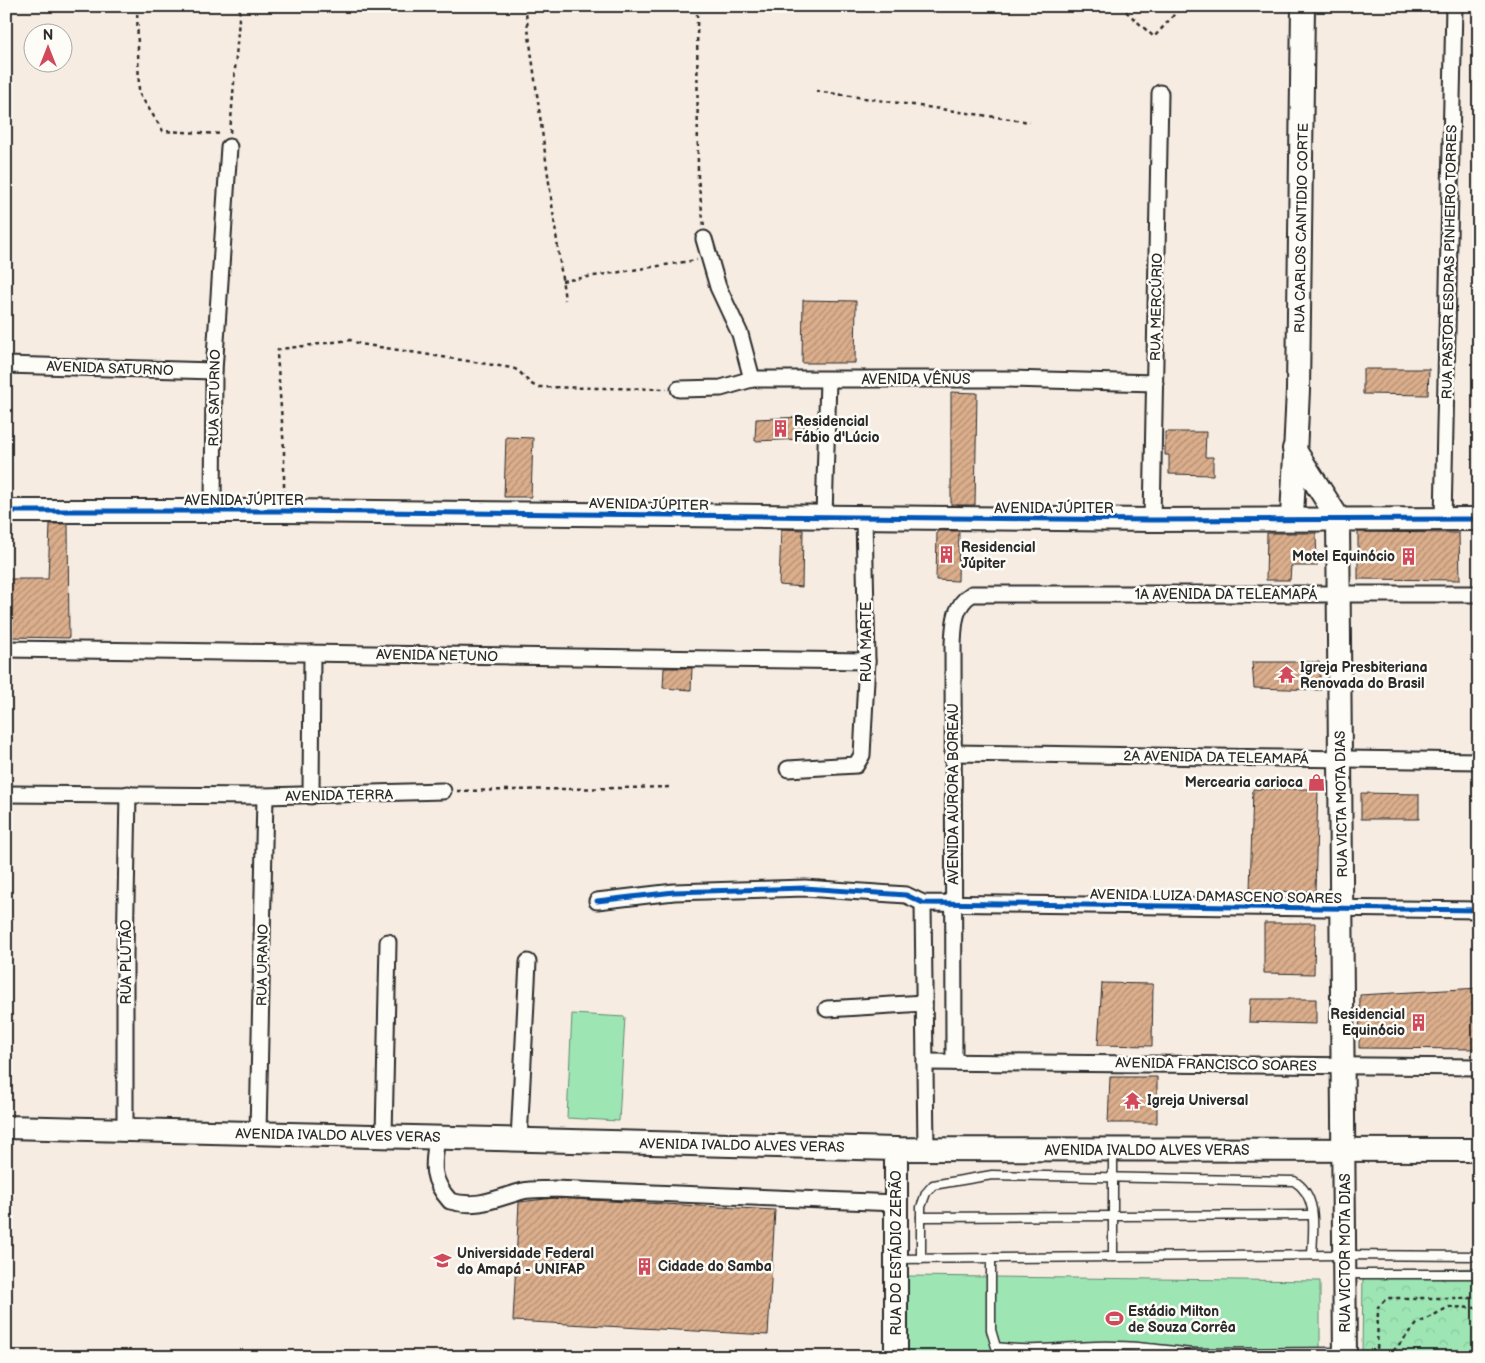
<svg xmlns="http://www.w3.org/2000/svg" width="1485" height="1363" viewBox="0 0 1485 1363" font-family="'Balsamiq Sans',sans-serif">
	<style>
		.green { fill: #9de6b4; stroke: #648870 }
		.park { fill: url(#park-crowns); stroke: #648870 }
		.building { fill: url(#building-hatch); stroke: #2b2b2b }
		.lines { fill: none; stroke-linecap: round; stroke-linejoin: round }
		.lane-casing { stroke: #2b2b2b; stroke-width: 11 }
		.street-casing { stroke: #2b2b2b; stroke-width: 19 }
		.secondary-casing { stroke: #2b2b2b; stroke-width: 26 }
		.path { stroke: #2b2b2b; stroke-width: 2.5; stroke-dasharray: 4 4; stroke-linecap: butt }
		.lane { stroke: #fdfcf7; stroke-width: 8 }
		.street { stroke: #fdfcf7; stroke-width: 15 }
		.secondary { stroke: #fdfcf7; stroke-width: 22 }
		.cycleway-casing { stroke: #fdfcf7; stroke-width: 8 }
		.cycleway { stroke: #0057b8; stroke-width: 5 }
		.labels { text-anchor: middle; stroke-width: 5; stroke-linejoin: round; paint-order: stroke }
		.street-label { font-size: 14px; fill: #2b2b2b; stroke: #fdfcf7 }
		.poi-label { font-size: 14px; font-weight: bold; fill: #2b2b2b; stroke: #fdfcf7; text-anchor: start }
	</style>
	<defs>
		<pattern id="park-crowns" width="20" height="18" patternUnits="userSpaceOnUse" patternTransform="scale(1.25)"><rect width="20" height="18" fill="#9de6b4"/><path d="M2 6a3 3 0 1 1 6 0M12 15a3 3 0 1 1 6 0" fill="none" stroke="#87c59b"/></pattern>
		<pattern id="building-hatch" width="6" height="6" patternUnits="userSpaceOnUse" patternTransform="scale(1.25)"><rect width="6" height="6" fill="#dbae8c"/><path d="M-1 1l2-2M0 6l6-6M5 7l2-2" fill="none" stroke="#b28e73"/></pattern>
	</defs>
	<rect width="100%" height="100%" fill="#f6ece2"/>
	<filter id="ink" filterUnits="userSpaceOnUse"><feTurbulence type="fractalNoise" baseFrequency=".02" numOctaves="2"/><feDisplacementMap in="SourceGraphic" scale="10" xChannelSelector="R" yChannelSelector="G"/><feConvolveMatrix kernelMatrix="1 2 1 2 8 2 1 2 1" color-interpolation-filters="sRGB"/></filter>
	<g filter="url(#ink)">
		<g class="green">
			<path d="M572 1014 625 1017 619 1121 567 1118Z"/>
			<path d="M908 1276 1320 1281V1357H908Z"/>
		</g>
		<path class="park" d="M1479 1268V1357H1362L1363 1271Z"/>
		<g class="building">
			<path d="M803 300 856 301 855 363H802Z"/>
			<path d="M1363 369H1429L1428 395 1363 394Z"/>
			<path d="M951 392 977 393 975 505H951Z"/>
			<path d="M804 417V439L755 441 756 419Z"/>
			<path d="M1165 432H1206L1205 457H1213V475L1169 474V455H1165Z"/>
			<path d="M506 437 533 438 531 497H504Z"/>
			<path d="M50 524H68L69 638 6 637V579H48Z"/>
			<path d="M781 529 803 530 802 587 779 585Z"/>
			<path d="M937 531H959L958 581 936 580Z"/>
			<path d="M1358 532 1459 533 1460 580 1358 579Z"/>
			<path d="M1267 533H1316L1317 566H1291L1290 580H1266Z"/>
			<path d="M1252 662H1319L1321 690 1254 688Z"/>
			<path d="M664 668H692L691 690 663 688Z"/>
			<path d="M1253 789H1318L1315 892 1250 891Z"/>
			<path d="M1361 793 1419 794V819H1361Z"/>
			<path d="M1264 923H1315L1314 974 1264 973Z"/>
			<path d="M1102 983 1153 984 1152 1046 1098 1045Z"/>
			<path d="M1479 988V1049L1359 1048 1360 995Z"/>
			<path d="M1250 999H1316V1024L1249 1022Z"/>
			<path d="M1110 1077H1157V1123H1108Z"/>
			<path d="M554 1198 775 1210 768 1335 513 1321 519 1202Z"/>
		</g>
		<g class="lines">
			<defs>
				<g id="lane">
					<path d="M921 1217 1312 1215"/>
					<path d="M1113 1257V1151"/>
					<path d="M991 1258V1330L996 1347C1030 1352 1062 1347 1096 1346 1129 1345 1161 1349 1193 1353L1198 1357"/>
					<path d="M898 1259 1336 1255 1479 1256"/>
					<path d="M921 1259V1207L926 1193 933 1185 992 1175 1294 1181C1319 1196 1313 1230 1312 1255"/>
					<path d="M1347 1274H1479"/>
					<path d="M1193 1353 1343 1352"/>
				</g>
				<g id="street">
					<path d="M704 239 718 287 740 334 752 379"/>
					<path d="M6 365 214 371"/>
					<path d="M679 389 721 388 752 379H1007L1155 383"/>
					<path d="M213 511 214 371 229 147"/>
					<path d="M824 516 828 380"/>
					<path d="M1443 519 1454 6"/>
					<path d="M1152 520 1160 93"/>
					<path d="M6 649 867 661"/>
					<path d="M953 753 1479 761"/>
					<path d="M788 769 856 765 862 755 867 661 864 518"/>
					<path d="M6 794 265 796 443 791"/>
					<path d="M311 796 312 653"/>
					<path d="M597 901 674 892 805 888 906 895 923 903 1479 910"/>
					<path d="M923 903 926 1149"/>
					<path d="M827 1009 924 1003"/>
					<path d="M925 1062 1479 1067"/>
					<path d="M954 1062 953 644C954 624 954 605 972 594H1479"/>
					<path d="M125 1130V955L128 794"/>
					<path d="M258 1133 265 796"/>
					<path d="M384 1136 388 942"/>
					<path d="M437 1138C433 1165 430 1179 450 1201 477 1209 497 1198 523 1191 533 1189 544 1190 554 1189L896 1203"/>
					<path d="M519 1140 528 962"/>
				</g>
				<g id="secondary">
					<path d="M1294 449 1338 518"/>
					<path d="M6 511H284L1152 520 1479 519"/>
					<path d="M1292 518 1298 390 1303 6"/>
					<path d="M1338 518 1345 1357"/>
					<path d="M6 1127 896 1149 1479 1150"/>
					<path d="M896 1357V1149"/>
				</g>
			</defs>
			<use href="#lane" class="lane-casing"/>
			<use href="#street" class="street-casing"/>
			<use href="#secondary" class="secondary-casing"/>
			<g class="path">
				<path d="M137 6 139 93 163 131 223 134"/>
				<path d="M525 6 565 300"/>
				<path d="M697 6 698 178 704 227"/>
				<path d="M1120 6 1154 37 1182 6"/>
				<path d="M816 91 1030 122"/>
				<path d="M230 133 240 6"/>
				<path d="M562 281 697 260"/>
				<path d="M284 495V449L277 354 278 350 281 349 350 340 360 344 512 368C523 371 526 383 537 387L667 389"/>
				<path d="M457 791 672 787"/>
				<path d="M1377 1357 1378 1307 1387 1298H1479"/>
				<path d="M1388 1357 1417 1324 1449 1307 1479 1308"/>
			</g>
			<use href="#lane" class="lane"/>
			<use href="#street" class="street"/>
			<use href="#secondary" class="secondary"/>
			<defs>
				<g id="cycleway">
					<path d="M6 511H284L1152 520 1479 519"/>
					<path d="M597 901 674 892 805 888 906 895 923 903 1479 910"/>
				</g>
			</defs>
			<use href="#cycleway" class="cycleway-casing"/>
			<use href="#cycleway" class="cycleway"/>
		</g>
	</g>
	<defs>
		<symbol id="building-bare" viewBox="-9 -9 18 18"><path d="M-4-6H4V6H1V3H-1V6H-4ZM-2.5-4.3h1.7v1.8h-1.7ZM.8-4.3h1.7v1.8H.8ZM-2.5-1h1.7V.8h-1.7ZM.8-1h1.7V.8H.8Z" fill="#d1495b" stroke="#fdfcf7" stroke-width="2.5" paint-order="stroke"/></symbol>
		<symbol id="temple-bare" viewBox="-9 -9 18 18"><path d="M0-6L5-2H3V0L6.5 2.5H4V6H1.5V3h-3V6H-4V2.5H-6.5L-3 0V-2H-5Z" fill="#d1495b" stroke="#fdfcf7" stroke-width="2.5" paint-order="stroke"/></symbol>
		<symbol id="shop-bare" viewBox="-9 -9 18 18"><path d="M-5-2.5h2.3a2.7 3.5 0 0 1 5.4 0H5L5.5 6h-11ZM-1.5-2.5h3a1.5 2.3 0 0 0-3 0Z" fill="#d1495b" stroke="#fdfcf7" stroke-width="2.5" paint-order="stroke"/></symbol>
		<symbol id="university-bare" viewBox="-9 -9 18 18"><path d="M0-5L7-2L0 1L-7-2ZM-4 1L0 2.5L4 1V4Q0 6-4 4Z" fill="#d1495b" stroke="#fdfcf7" stroke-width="2.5" paint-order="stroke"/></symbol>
		<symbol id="stadium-bare" viewBox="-9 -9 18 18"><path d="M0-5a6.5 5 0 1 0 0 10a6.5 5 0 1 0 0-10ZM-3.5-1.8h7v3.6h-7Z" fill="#d1495b" stroke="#fdfcf7" stroke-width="2.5" paint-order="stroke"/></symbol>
	</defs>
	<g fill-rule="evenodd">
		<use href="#building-bare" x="768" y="416" width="25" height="25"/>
		<use href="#building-bare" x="934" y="542" width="25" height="25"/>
		<use href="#building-bare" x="1396" y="544" width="25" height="25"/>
		<use href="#temple-bare" x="1274" y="662" width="25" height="25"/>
		<use href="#shop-bare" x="1304" y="770" width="25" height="25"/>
		<use href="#building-bare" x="1406" y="1010" width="25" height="25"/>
		<use href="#temple-bare" x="1120" y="1088" width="25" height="25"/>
		<use href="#university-bare" x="430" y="1248" width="25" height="25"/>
		<use href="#building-bare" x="632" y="1254" width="25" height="25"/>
		<use href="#stadium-bare" x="1102" y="1306" width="25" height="25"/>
	</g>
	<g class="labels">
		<g class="street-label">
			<text transform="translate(1301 228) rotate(-89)" y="5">RUA CARLOS CANTIDIO CORTE</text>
			<text transform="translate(1449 262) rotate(-89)" y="5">RUA PASTOR ESDRAS PINHEIRO TORRES</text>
			<text transform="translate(1156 307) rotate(-89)" y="5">RUA MERCÚRIO</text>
			<text transform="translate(110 368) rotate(2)" y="5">AVENIDA SATURNO</text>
			<text x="916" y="384">AVENIDA VÊNUS</text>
			<text transform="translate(214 398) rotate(-89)" y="5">RUA SATURNO</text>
			<text x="244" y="505">AVENIDA JÚPITER</text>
			<text transform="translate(649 504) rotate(1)" y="5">AVENIDA JÚPITER</text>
			<text x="1054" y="513">AVENIDA JÚPITER</text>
			<text x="1226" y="599">1A AVENIDA DA TELEAMAPÁ</text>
			<text transform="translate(866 642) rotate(-90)" y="5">RUA MARTE</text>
			<text transform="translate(437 655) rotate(1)" y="5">AVENIDA NETUNO</text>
			<text transform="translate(1216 757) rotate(1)" y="5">2A AVENIDA DA TELEAMAPÁ</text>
			<text transform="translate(953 794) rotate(-90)" y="5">AVENIDA AURORA BOREAU</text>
			<text transform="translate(339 795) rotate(-1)" y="5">AVENIDA TERRA</text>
			<text transform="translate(1341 804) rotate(-91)" y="5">RUA VICTA MOTA DIAS</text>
			<text transform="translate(1216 896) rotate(1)" y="5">AVENIDA LUIZA DAMASCENO SOARES</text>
			<text transform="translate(126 962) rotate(-90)" y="5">RUA PLUTÃO</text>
			<text transform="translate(262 965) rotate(-89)" y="5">RUA URANO</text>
			<text transform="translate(1216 1064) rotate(1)" y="5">AVENIDA FRANCISCO SOARES</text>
			<text transform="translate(338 1135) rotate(1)" y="5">AVENIDA IVALDO ALVES VERAS</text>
			<text transform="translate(742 1145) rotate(1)" y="5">AVENIDA IVALDO ALVES VERAS</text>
			<text x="1147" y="1155">AVENIDA IVALDO ALVES VERAS</text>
			<text transform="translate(896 1253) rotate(-90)" y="5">RUA DO ESTÁDIO ZERÃO</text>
			<text transform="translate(1345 1253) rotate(-90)" y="5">RUA VICTOR MOTA DIAS</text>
		</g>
		<g class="poi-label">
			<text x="794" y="426">Residencial<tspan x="794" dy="16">Fábio d'Lúcio</tspan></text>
			<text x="961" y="552">Residencial<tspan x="961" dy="16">Júpiter</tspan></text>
			<text x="1395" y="561" text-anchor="end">Motel Equinócio</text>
			<text x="1300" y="672">Igreja Presbiteriana<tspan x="1300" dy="16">Renovada do Brasil</tspan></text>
			<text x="1303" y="787" text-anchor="end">Mercearia carioca</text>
			<text x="1405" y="1019" text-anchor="end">Residencial<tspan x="1405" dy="16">Equinócio</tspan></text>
			<text x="1147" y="1105">Igreja Universal</text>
			<text x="457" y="1258">Universidade Federal<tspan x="457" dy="16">do Amapá - UNIFAP</tspan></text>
			<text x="658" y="1271">Cidade do Samba</text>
			<text x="1128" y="1316">Estádio Milton<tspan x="1128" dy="16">de Souza Corrêa</tspan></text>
		</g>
	</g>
	<rect width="1485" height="1363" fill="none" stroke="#fdfcf7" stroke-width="25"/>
	<rect x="12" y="12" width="1460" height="1338" fill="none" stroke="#2b2b2b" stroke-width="2" filter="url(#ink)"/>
	<g transform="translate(48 48)"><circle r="24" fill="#fdfcf7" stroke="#a9a8a5"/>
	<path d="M0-4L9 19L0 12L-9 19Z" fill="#d1495b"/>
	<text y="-8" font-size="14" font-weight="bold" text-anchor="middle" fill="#2b2b2b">N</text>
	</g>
</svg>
